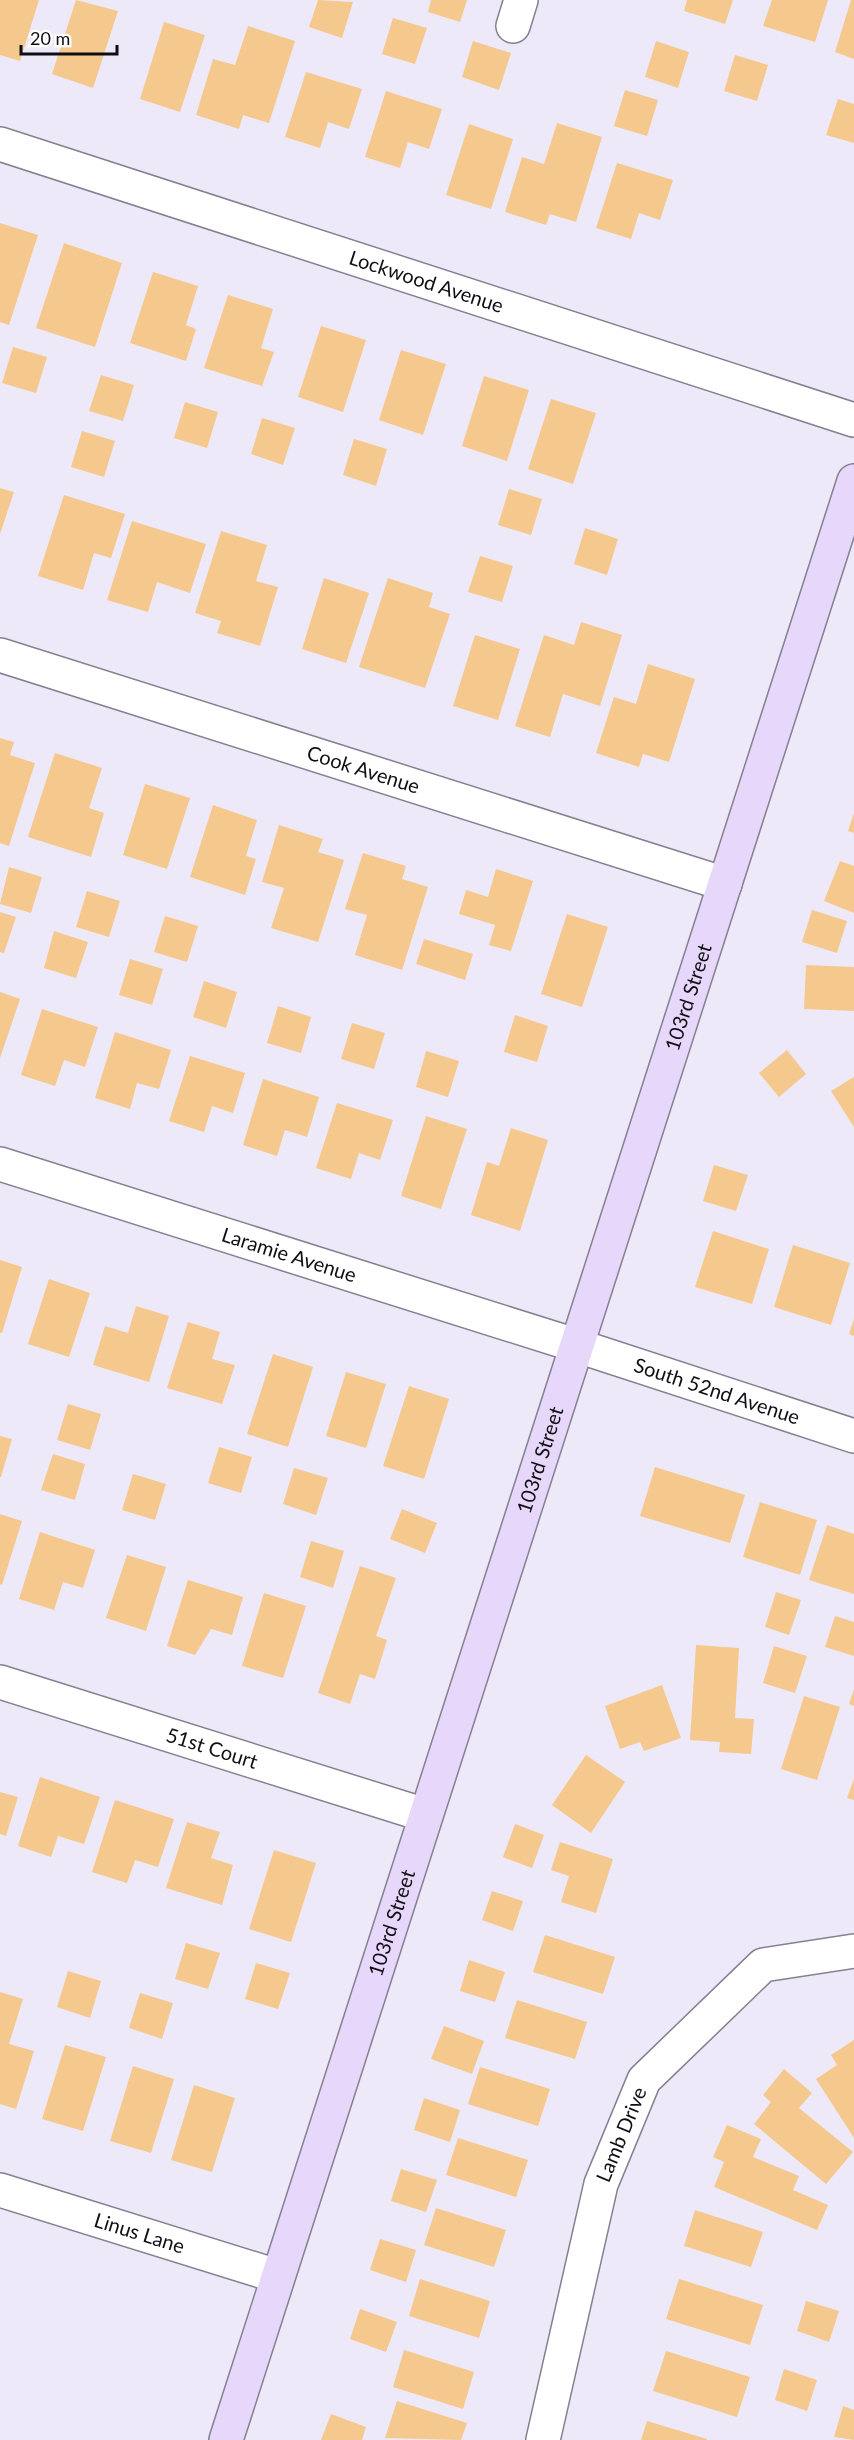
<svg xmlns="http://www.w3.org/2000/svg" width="854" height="2440" viewBox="0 0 854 2440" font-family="Lato,sans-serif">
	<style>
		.building { fill: #f5c88e }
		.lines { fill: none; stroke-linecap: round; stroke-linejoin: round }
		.minor-casing { stroke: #85808f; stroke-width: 36 }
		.secondary-casing { stroke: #85808f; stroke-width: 36 }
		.minor { stroke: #fff; stroke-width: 33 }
		.secondary { stroke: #e7d7fb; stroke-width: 33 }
		.labels { text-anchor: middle; stroke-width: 5; stroke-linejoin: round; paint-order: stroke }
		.street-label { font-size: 20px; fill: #100e14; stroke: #fff }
	</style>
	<rect width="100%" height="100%" fill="#eee9f9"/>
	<g class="building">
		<path d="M0 0H39L20 61 0 55Z"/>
		<path d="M76 0 118 11 93 88 52 74Z"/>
		<path d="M318 0 353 2 342 38 309 27Z"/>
		<path d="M431 0H467L460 22 428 12Z"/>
		<path d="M687 0H733L725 24 684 11Z"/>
		<path d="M772 0H828L815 42 763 26Z"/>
		<path d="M851 0H854V59L835 52Z"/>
		<path d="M393 18 427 28 415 64 382 54Z"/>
		<path d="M164 22 205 35 180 112 140 99Z"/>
		<path d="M248 26 295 41 269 123 243 115 239 129 196 115 213 59 235 65Z"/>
		<path d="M473 41 511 53 499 90 462 77Z"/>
		<path d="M656 41 689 52 678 88 645 77Z"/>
		<path d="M735 55 768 65 757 101 724 91Z"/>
		<path d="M306 72 362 89 349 129 328 122 320 148 285 137Z"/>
		<path d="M625 90 658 100 647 136 614 126Z"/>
		<path d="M386 91 442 109 429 149 408 142 400 168 365 157Z"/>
		<path d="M838 99 854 104V143L826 135Z"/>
		<path d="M557 123 602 137 576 222 550 214 546 225 505 212 522 157 544 164Z"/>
		<path d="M469 124 513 139 491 209 446 195Z"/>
		<path d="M617 163 673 180 660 220 639 213 631 239 596 228Z"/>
		<path d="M0 223 38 235 9 325 0 322Z"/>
		<path d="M64 243 122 263 95 347 36 328Z"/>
		<path d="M153 272 198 286 186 325 196 329 186 361 130 343Z"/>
		<path d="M228 295 273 309 261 348 274 352 262 386 204 368Z"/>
		<path d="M321 326 366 340 343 412 298 397Z"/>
		<path d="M13 347 47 357 36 393 2 383Z"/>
		<path d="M401 350 446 364 423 435 379 420Z"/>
		<path d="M101 375 134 385 123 421 89 411Z"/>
		<path d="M484 376 529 390 507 461 462 446Z"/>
		<path d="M551 399 596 413 573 484 528 469Z"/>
		<path d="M185 402 218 412 207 448 174 438Z"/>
		<path d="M262 418 295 428 283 465 251 454Z"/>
		<path d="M82 431 115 441 104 477 71 467Z"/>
		<path d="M354 439 387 449 376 486 343 475Z"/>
		<path d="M0 488 14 492 0 534Z"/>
		<path d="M509 489 542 499 531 535 498 525Z"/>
		<path d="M64 495 125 514 111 558 94 553 83 590 38 576Z"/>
		<path d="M132 521 206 544 190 593 157 582 148 612 107 600Z"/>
		<path d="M585 528 618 539 607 575 574 564Z"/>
		<path d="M221 531 267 545 256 581 278 587 260 646 217 633 221 621 195 613Z"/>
		<path d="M480 556 513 566 502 602 468 592Z"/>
		<path d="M324 578 369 593 346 663 302 649Z"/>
		<path d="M388 578 433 593 429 607 450 614 425 688 359 667Z"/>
		<path d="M581 622 622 635 600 706 563 694 550 737 515 726 544 635 574 645Z"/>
		<path d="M475 635 520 649 498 720 453 706Z"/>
		<path d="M648 664 695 679 669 762 643 754 639 767 596 753 614 697 636 704Z"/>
		<path d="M0 738 14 742 10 755 35 763 9 846 0 843Z"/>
		<path d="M55 753 102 768 89 808 104 813 91 857 28 837Z"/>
		<path d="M145 784 190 798 167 869 123 855Z"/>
		<path d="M213 805 257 820 246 856 256 859 245 895 190 877Z"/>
		<path d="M854 813V833L848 831Z"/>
		<path d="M279 825 323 839 318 852 344 860 318 942 271 928 284 888 262 882Z"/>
		<path d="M363 853 406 866 402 879 428 887 402 970 355 955 367 915 345 909Z"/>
		<path d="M840 861 854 866V913L824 901Z"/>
		<path d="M9 867 42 877 31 913 0 904Z"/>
		<path d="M496 869 533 881 511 951 489 945 495 925 459 914 466 890 488 897Z"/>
		<path d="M87 891 120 901 109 937 76 927Z"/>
		<path d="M812 910 847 921 837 953 802 942Z"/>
		<path d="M0 912 16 917 4 953 0 952Z"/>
		<path d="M567 914 608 927 582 1007 541 994Z"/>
		<path d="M165 916 198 926 187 962 154 952Z"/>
		<path d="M54 931 88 942 76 978 44 968Z"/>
		<path d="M424 939 473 954 465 980 416 964Z"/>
		<path d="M130 959 163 969 152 1005 119 995Z"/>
		<path d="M806 965 854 967V1011L804 1009Z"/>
		<path d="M204 981 237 992 226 1028 193 1017Z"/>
		<path d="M0 992 20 999 0 1058Z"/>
		<path d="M278 1006 311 1017 301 1053 267 1043Z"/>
		<path d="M42 1009 98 1027 85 1067 64 1060 55 1086 21 1075Z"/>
		<path d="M515 1015 548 1026 537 1062 504 1052Z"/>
		<path d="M352 1023 385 1033 374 1069 341 1059Z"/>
		<path d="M115 1032 171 1050 159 1089 137 1083 130 1109 95 1098Z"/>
		<path d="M787 1050 806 1074 779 1097 759 1073Z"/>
		<path d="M426 1051 459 1061 448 1097 416 1087Z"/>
		<path d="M190 1056 245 1073 233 1113 212 1106 204 1132 169 1121Z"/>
		<path d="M854 1077V1127L831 1091Z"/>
		<path d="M263 1079 319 1097 307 1137 285 1130 277 1156 243 1145Z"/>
		<path d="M337 1103 393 1120 380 1160 359 1153 351 1179 316 1168Z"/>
		<path d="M426 1116 467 1129 441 1209 401 1196Z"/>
		<path d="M511 1128 548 1140 520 1231 471 1215 487 1162 499 1166Z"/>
		<path d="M714 1165 748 1175 736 1211 703 1201Z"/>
		<path d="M713 1231 769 1249 752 1304 695 1287Z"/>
		<path d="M793 1245 850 1263 831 1325 774 1307Z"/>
		<path d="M0 1260 22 1267 2 1333H0Z"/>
		<path d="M49 1279 90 1293 69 1357 28 1344Z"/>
		<path d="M136 1306 169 1316 149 1382 93 1365 105 1326 128 1333Z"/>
		<path d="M854 1319V1336L849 1334Z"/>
		<path d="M188 1322 220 1332 212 1359 235 1365 222 1404 167 1388Z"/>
		<path d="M273 1354 313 1367 288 1447 247 1434Z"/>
		<path d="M346 1372 386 1384 366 1448 326 1436Z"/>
		<path d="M409 1386 449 1399 424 1479 383 1466Z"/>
		<path d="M68 1404 101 1414 90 1450 57 1440Z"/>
		<path d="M0 1436 12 1439 1 1477H0Z"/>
		<path d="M219 1447 252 1457 241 1493 208 1483Z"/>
		<path d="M53 1454 85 1464 75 1500 41 1490Z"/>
		<path d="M655 1467 745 1495 730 1543 640 1516Z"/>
		<path d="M294 1468 328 1478 316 1515 283 1504Z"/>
		<path d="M133 1474 166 1484 155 1520 122 1510Z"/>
		<path d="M760 1502 817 1520 800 1575 743 1557Z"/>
		<path d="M402 1509 437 1523 425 1553 390 1539Z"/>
		<path d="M0 1514 22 1521 2 1585 0 1584Z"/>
		<path d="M827 1525 854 1534V1594L809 1580Z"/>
		<path d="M40 1532 95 1550 83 1588 63 1582 54 1610 19 1599Z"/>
		<path d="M311 1541 344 1551 333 1588 300 1577Z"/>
		<path d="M127 1555 166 1567 146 1631 106 1618Z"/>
		<path d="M360 1566 396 1578 376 1636 387 1640 375 1679 360 1674 350 1704 318 1693Z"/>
		<path d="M188 1580 243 1597 232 1635 211 1629 195 1655 167 1646Z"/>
		<path d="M776 1592 801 1600 789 1635 765 1627Z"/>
		<path d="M264 1593 306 1606 283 1678 242 1666Z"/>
		<path d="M835 1616 854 1622V1656L825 1647Z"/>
		<path d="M696 1645 739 1648 735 1718 754 1719 751 1754 719 1752 720 1742 690 1740Z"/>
		<path d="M774 1646 807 1656 795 1693 763 1683Z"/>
		<path d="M662 1685 681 1738 644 1751 640 1742 620 1749 605 1706Z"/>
		<path d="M854 1689V1706L849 1704Z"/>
		<path d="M804 1696 840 1707 817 1780 781 1769Z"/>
		<path d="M586 1755 625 1782 591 1833 552 1805Z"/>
		<path d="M40 1777 100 1797 84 1844 58 1836 51 1857 18 1846Z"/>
		<path d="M854 1779V1800L847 1798Z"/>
		<path d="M0 1792 18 1797 6 1836 0 1834Z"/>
		<path d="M115 1800 174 1819 158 1867 135 1860 127 1883 92 1872Z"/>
		<path d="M187 1822 220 1832 211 1858 233 1865 222 1905 166 1888Z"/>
		<path d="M515 1824 544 1835 532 1868 503 1857Z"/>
		<path d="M560 1842 613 1859 596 1913 561 1902 569 1876 551 1870Z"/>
		<path d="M274 1850 316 1863 291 1942 249 1929Z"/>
		<path d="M492 1891 523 1901 513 1931 482 1920Z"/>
		<path d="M545 1935 615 1957 603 1994 533 1972Z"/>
		<path d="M186 1943 220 1953 208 1989 175 1979Z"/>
		<path d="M469 1960 505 1972 495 2002 460 1991Z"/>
		<path d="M256 1963 290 1973 278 2009 245 1999Z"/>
		<path d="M68 1971 101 1981 90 2018 57 2007Z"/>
		<path d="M0 1992 23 1999 9 2044 34 2051 16 2109 0 2104Z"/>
		<path d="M140 1993 173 2003 162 2039 129 2028Z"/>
		<path d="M517 2000 587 2022 575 2059 505 2038Z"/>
		<path d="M444 2026 484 2041 472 2074 431 2059Z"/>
		<path d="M854 2040V2138L816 2079 837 2065 831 2055Z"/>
		<path d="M65 2045 106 2057 83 2131 42 2119Z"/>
		<path d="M133 2066 174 2079 151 2153 110 2141Z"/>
		<path d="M480 2067 550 2089 538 2126 468 2104Z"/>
		<path d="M784 2069 812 2093 799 2108 853 2152 826 2184 754 2124 771 2102 763 2095Z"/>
		<path d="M194 2085 235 2098 212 2172 171 2160Z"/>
		<path d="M424 2098 460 2110 450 2142 414 2130Z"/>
		<path d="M727 2125 761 2139 753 2157 799 2176 793 2190 828 2205 817 2230 714 2187 724 2162 713 2157Z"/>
		<path d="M458 2138 528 2160 516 2197 446 2175Z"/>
		<path d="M401 2169 437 2180 426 2212 391 2201Z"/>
		<path d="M436 2208 506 2230 494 2267 424 2245Z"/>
		<path d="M695 2210 763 2232 751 2267 684 2246Z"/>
		<path d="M380 2239 416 2250 406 2282 370 2270Z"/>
		<path d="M420 2279 490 2301 479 2338 409 2316Z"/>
		<path d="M679 2279 763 2305 750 2345 666 2319Z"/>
		<path d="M806 2301 839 2311 829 2342 797 2331Z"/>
		<path d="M360 2309 397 2322 386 2352 350 2339Z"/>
		<path d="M404 2350 474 2372 463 2409 393 2387Z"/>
		<path d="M666 2351 750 2377 737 2417 653 2391Z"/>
		<path d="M784 2369 817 2380 807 2411 775 2400Z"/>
		<path d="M397 2401 467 2423 461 2440 385 2438Z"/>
		<path d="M843 2406 854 2410V2440L834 2437Z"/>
		<path d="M331 2414 366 2427 362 2440H321Z"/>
		<path d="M647 2421 707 2439V2440H641Z"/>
	</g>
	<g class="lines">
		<defs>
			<g id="minor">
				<path d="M513 26 521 0"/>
				<path id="s1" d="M0 144 854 420"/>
				<path id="s2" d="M0 655 725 884"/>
				<path id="s3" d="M0 1164 578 1346 854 1436"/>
				<path id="s4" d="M0 1682 425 1815"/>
				<path id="s5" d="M0 2190 277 2276"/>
				<path id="s6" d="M543 2440 601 2184 644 2080 763 1965 854 1951"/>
			</g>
			<g id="secondary">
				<path id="s7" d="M226 2440 854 481"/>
			</g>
		</defs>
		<use href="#minor" class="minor-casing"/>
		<use href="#secondary" class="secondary-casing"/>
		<use href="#minor" class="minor"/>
		<use href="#secondary" class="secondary"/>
	</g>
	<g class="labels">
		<g class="street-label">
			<text dy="7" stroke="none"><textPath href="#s1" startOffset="448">Lockwood Avenue</textPath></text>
			<text dy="7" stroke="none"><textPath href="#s2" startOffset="381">Cook Avenue</textPath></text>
			<text dy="7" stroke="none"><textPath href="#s7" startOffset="1515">103rd Street</textPath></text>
			<text dy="7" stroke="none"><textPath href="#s3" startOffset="303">Laramie Avenue</textPath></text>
			<text dy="7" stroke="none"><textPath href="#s3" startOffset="752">South 52nd Avenue</textPath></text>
			<text dy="7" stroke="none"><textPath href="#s7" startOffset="1029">103rd Street</textPath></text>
			<text dy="7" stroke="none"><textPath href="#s4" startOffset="222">51st Court</textPath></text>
			<text dy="7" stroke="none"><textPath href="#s7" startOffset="543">103rd Street</textPath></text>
			<text dy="7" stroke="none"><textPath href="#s6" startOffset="316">Lamb Drive</textPath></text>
			<text dy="7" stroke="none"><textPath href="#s5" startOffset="146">Linus Lane</textPath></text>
		</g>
	</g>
	<path d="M21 45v9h96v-9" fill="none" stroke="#100e14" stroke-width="3"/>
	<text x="30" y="45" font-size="18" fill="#100e14" stroke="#ffffff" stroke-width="4.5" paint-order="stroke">20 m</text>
</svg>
